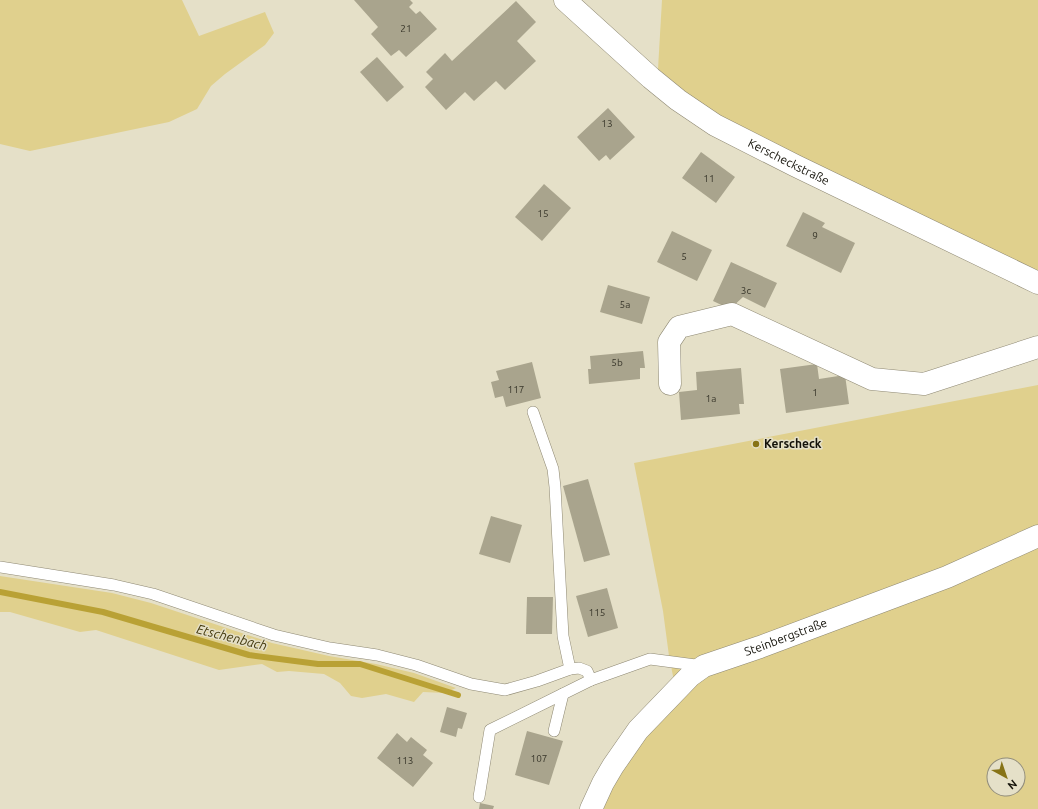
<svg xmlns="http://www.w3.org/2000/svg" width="1038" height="809" viewBox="0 0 1038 809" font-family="Ubuntu,sans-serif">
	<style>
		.green { fill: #e0d08d; fill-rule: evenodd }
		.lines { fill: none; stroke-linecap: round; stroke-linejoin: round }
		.stream { stroke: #b9a135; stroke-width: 6 }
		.building { fill: #a9a48d }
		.lane-casing { stroke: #8e8873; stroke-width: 12 }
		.street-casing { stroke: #8e8873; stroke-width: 23 }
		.secondary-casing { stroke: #8e8873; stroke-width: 23 }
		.lane { stroke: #fff; stroke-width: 11 }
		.street { stroke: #fff; stroke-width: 22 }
		.secondary { stroke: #fff; stroke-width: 22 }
		.poi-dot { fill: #877316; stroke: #e5e0c8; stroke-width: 1.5 }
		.labels { text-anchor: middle; stroke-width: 3; stroke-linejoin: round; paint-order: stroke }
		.number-label { font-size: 10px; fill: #38362a }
		.street-label { font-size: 12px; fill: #131109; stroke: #e5e0c8 }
		.poi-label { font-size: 12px; font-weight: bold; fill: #131109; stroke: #e5e0c8; text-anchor: start }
		.water-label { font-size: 13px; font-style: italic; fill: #453b0f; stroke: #e5e0c8 }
	</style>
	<rect width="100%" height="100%" fill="#e5e0c8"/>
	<g class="green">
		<path d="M0 0H182L199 36 265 12 274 33 265 45 225 74 211 86 197 109 169 122 30 151 0 144Z"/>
		<path d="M662 0H1038V271L801 157 721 116 685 92 658 69Z"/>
		<path d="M1038 385V809H601L633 751 678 701 669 656 663 611 634 463ZM994 765H1018V789H994Z"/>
		<path d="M0 576 112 593 151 603 272 643 329 656 376 664 414 673 456 688 445 693 423 692 414 702 386 694 362 698 351 696 340 683 324 674 289 671 277 672 262 664 219 670 96 630 80 632 10 612H0Z"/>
	</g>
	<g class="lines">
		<path class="stream" d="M0 592 103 612 249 655 318 664H360L458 695"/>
	</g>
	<g class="building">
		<path d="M354 0H410L413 3 409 7 416 14 420 11 437 29 406 57 399 50 391 56 371 34 378 27Z"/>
		<path d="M516 1 536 22 517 41 536 61 505 90 496 81 474 101 465 92 446 110 425 87 433 79 426 72 445 53 452 61Z"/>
		<path d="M377 57 404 87 387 102 360 72Z"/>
		<path d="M608 108 635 137 610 160 606 155 599 161 577 137Z"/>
		<path d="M701 152 735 177 716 203 682 178Z"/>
		<path d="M544 184 571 208 542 241 515 217Z"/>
		<path d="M803 212 825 223 822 227 855 243 841 273 786 246Z"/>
		<path d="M672 231 712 250 697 281 657 262Z"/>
		<path d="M731 262 777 283 765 308 743 297 730 309 713 301Z"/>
		<path d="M608 285 650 297 642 324 600 312Z"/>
		<path d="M643 351 645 368H640V379L589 384 588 369H591L590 356Z"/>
		<path d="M532 362 541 398 506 407 503 396 495 398 491 382 499 380 496 371Z"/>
		<path d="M817 364 819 379 845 375 849 404 786 413 780 369Z"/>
		<path d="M741 368 744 404H739L740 414 681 420 679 392 697 390 696 372Z"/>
		<path d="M588 479 610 555 584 562 563 486Z"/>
		<path d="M491 516 522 525 510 563 479 554Z"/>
		<path d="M607 588 618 628 588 637 576 596Z"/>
		<path d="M527 597H553L552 634H526Z"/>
		<path d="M447 707 467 713 462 729 458 728 456 737 440 732Z"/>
		<path d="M527 731 563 741 549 785 515 775Z"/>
		<path d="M397 733 407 742 411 737 427 750 423 755 433 763 413 787 377 758Z"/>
		<path d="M480 803 494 806 493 809H479Z"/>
	</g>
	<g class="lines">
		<defs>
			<g id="lane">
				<path d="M533 412 553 469 555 487 563 636 570 669"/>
				<path d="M0 567 114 585 153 594 274 635 330 648 377 655 416 665 471 684 505 690 537 681 570 669 579 668 587 671 591 680 650 659 703 666"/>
				<path d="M554 731 563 694"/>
				<path d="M479 797 490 730 591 680"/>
			</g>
			<g id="street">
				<path id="s1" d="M565 0 651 78 678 100 715 125 796 166 1038 283"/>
				<path d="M670 384 669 342 679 327 732 314 872 379 924 384 1038 347"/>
			</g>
			<g id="secondary">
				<path id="s2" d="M591 809 603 783 613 766 638 730 690 676 704 666 760 647 947 577 1038 536"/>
			</g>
		</defs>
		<use href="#lane" class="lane-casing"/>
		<use href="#street" class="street-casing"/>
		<use href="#secondary" class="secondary-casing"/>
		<use href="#lane" class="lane"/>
		<use href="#street" class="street"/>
		<use href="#secondary" class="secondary"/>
	</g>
	<circle class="poi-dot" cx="756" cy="444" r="4"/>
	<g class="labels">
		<g class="number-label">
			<text x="406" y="32">21</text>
			<text x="607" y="127">13</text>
			<text x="709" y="182">11</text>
			<text x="543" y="217">15</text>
			<text x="815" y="239">9</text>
			<text x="684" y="260">5</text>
			<text x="746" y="294">3c</text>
			<text x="625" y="308">5a</text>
			<text x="617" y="366">5b</text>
			<text x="516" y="393">117</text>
			<text x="815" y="396">1</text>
			<text x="711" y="402">1a</text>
			<text x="597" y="616">115</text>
			<text x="539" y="762">107</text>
			<text x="405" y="764">113</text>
		</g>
		<g class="street-label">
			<text dy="4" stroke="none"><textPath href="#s1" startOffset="278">Kerscheckstraße</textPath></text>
			<text dy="4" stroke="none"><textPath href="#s2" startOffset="271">Steinbergstraße</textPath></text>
		</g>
		<g class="poi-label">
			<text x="764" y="448">Kerscheck</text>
		</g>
		<g class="water-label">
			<text transform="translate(232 637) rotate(14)" y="5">Etschenbach</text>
		</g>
	</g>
	<g transform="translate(1006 777) rotate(140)"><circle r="19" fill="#e5e0c8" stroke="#918d7c"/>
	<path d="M0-3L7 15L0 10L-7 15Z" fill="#877316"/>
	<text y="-6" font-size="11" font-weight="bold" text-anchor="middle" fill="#131109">N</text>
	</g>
</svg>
